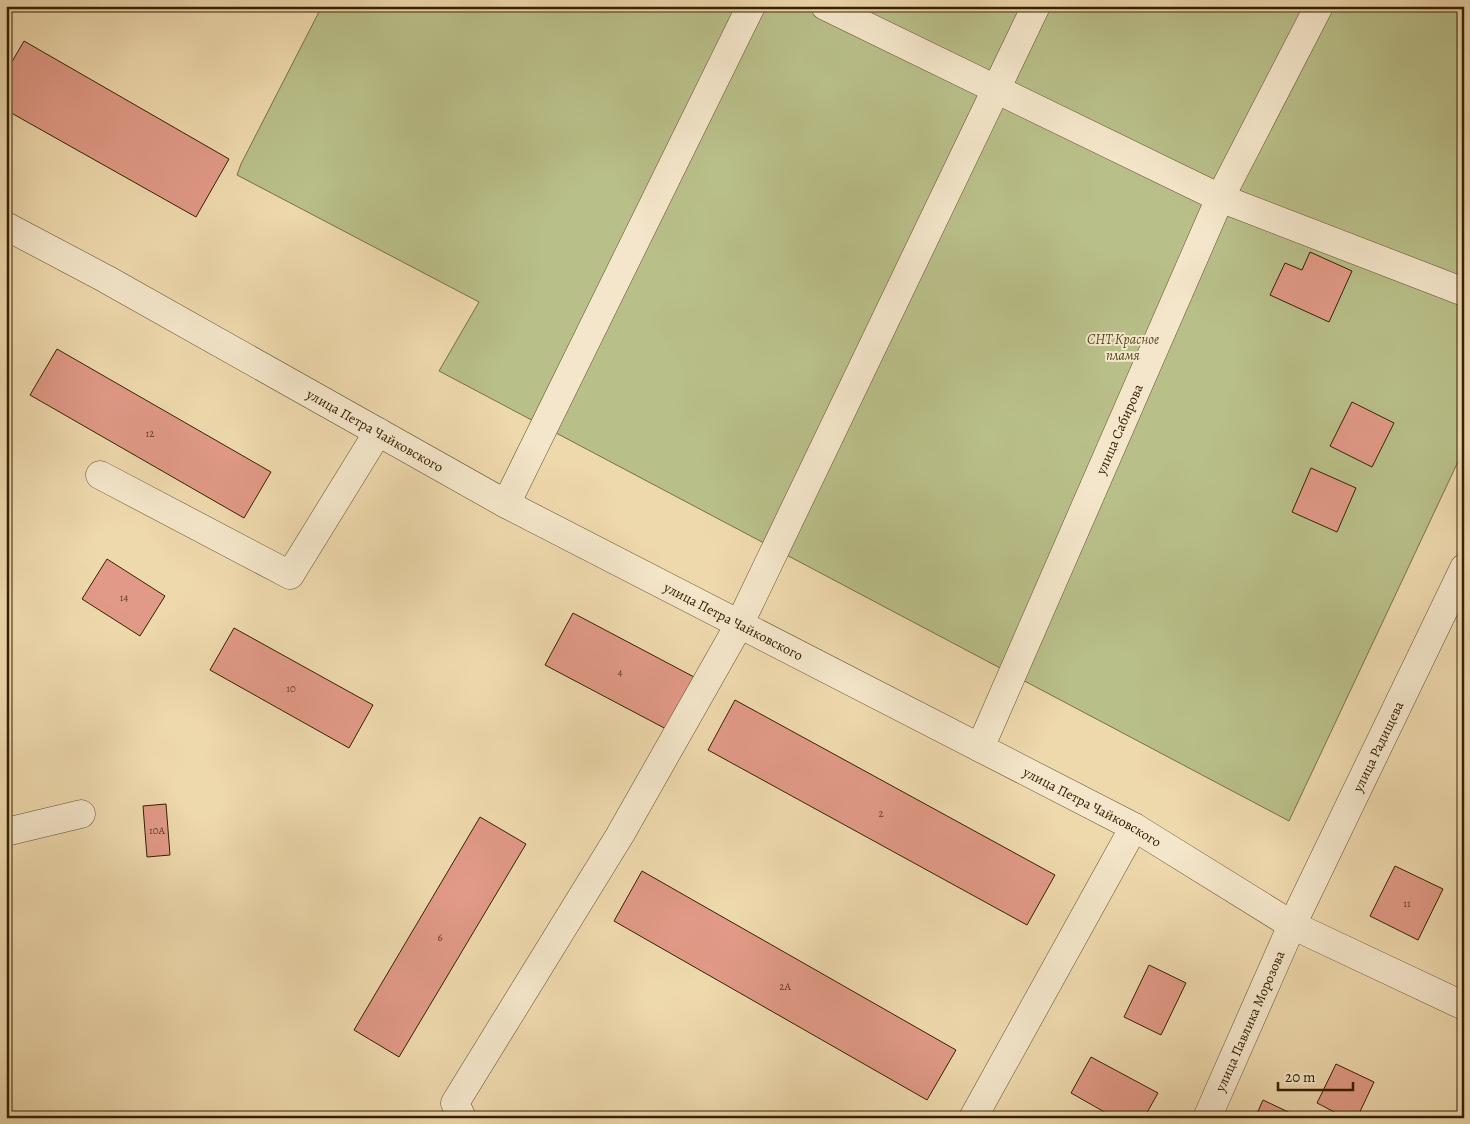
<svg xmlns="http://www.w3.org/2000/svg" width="1470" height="1124" viewBox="0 0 1470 1124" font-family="Alegreya,serif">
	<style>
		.green { fill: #b9bf89; stroke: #787045 }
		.building { fill: #e19a87; stroke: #362001 }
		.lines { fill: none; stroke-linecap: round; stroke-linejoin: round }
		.minor-casing { stroke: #644e2c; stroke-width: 29 }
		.minor { stroke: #f4e6ca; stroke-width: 28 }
		.labels { text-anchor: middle; stroke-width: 4; stroke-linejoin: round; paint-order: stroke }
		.number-label { font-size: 11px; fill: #613e22 }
		.park-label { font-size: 14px; font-style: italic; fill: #574823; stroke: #f4e6ca }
		.street-label { font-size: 14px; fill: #362001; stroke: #f4e6ca }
	</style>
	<rect width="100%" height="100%" fill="#eed9ad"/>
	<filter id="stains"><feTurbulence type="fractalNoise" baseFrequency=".004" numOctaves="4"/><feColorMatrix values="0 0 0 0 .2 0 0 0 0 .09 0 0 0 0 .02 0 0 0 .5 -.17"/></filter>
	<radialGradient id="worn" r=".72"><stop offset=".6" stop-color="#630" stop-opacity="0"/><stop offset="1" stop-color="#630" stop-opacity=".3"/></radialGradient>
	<path class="green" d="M322 6H1464V449L1289 821 439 371 479 302 237 175 241 164Z"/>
	<g class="building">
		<path d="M24 41 229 159 196 217 6 110V72Z"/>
		<path d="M1310 252 1352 271 1329 322 1270 295 1285 263 1302 270Z"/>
		<path d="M57 349 271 472 244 518 30 395Z"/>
		<path d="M1352 402 1394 423 1372 467 1330 446Z"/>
		<path d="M1311 468 1356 488 1337 532 1292 512Z"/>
		<path d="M107 559 165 596 140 636 82 599Z"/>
		<path d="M573 613 696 678 668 730 545 665Z"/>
		<path d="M234 628 373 705 349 748 210 670Z"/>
		<path d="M735 700 1055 875 1027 925 708 750Z"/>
		<path d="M166 804 170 855 147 857 143 806Z"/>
		<path d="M480 817 526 844 399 1057 354 1030Z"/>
		<path d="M1395 866 1443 889 1418 940 1370 916Z"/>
		<path d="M642 871 956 1050 927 1100 614 921Z"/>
		<path d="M1149 965 1186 983 1161 1035 1124 1017Z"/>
		<path d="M1091 1057 1158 1093 1144 1118H1115L1071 1093Z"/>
		<path d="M1336 1064 1374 1082 1357 1118H1346L1317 1103Z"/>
		<path d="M1263 1100 1301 1118H1255Z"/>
	</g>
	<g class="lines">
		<defs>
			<g id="minor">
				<path d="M825 6 1220 198 1464 292"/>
				<path id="s1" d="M6 226 106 279 506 504 1134 827 1292 925 1464 1006"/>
				<path d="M100 475 290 575 378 432"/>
				<path d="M506 504 751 6"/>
				<path id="s2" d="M980 748 1220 198 1319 6"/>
				<path d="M6 832 81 814"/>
				<path d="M462 1118 455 1103 620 835 739 625 1036 6"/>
				<path d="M973 1118 1134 827"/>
				<path id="s3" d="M1207 1118 1292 925 1464 568"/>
			</g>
		</defs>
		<use href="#minor" class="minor-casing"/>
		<use href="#minor" class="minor"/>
	</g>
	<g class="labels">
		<g class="number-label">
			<text x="150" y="437">12</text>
			<text x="124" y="601">14</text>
			<text x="620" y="676">4</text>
			<text x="291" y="692">10</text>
			<text x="881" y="817">2</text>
			<text x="157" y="834">10А</text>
			<text x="1407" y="907">11</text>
			<text x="440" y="941">6</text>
			<text x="785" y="990">2А</text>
		</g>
		<g class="park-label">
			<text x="1123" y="344">СНТ Красное<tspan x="1123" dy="16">пламя</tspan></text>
		</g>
		<g class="street-label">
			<text dy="5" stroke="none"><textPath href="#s2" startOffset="348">улица Сабирова</textPath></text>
			<text dy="5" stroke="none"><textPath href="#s1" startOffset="422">улица Петра Чайковского</textPath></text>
			<text dy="5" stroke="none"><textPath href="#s1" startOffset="828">улица Петра Чайковского</textPath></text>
			<text dy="5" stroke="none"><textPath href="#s3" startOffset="409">улица Радищева</textPath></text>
			<text dy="5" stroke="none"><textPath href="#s1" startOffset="1232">улица Петра Чайковского</textPath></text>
			<text dy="5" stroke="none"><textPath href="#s3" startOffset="106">улица Павлика Морозова</textPath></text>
		</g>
	</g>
	<rect width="1470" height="1124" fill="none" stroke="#eed9ad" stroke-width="25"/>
	<rect x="8" y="8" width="1455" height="1109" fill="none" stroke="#362001" stroke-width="2.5"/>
	<rect x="12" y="12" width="1445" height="1099" fill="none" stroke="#362001"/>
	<path d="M1278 1082v8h75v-8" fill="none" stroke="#362001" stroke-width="2.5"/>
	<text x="1285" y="1082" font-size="15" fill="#362001" stroke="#f4e6ca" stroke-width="4" paint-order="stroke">20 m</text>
	<rect width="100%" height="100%" filter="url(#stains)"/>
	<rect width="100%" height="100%" fill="url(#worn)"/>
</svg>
